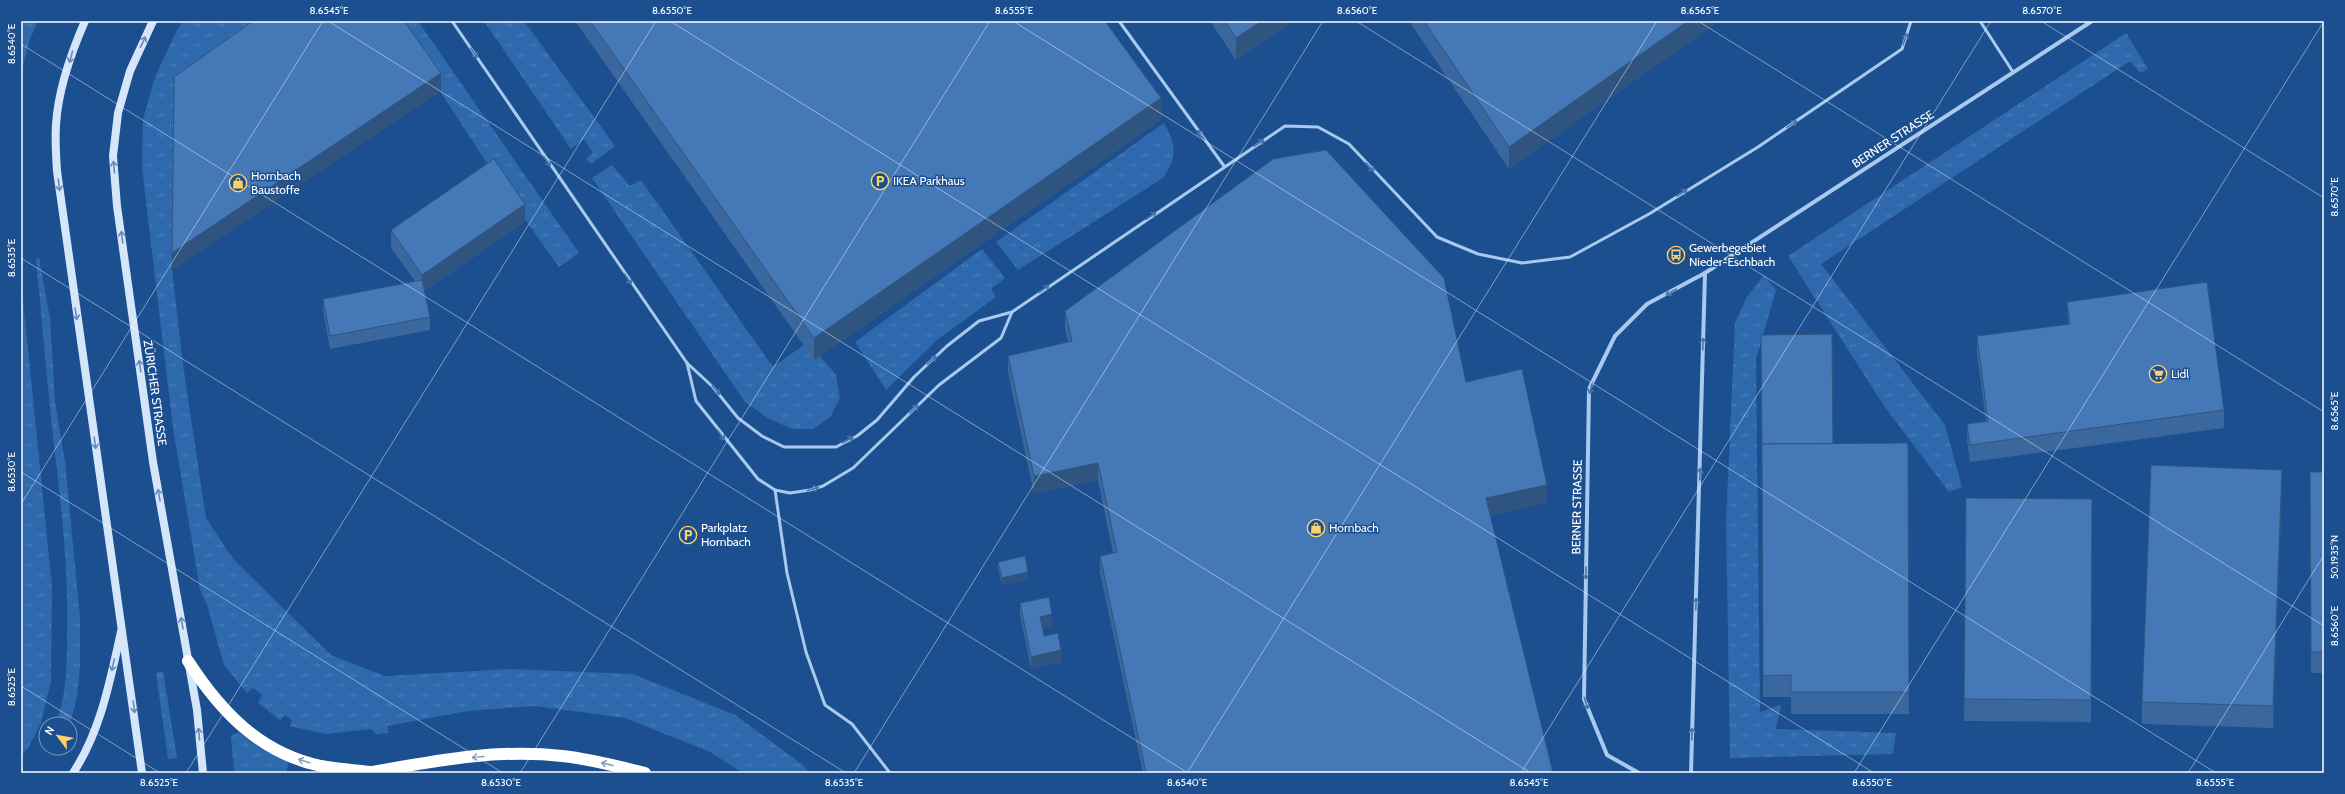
<svg xmlns="http://www.w3.org/2000/svg" width="2345" height="794" viewBox="0 0 2345 794" font-family="Cabin,sans-serif">
	<style>
		.grass { fill: url(#grass-tufts) }
		.lines { fill: none; stroke-linecap: round; stroke-linejoin: round }
		.lane { stroke: #a9c9ee; stroke-width: 3 }
		.street { stroke: #a9c9ee; stroke-width: 4 }
		.secondary { stroke: #d6e6fa; stroke-width: 8 }
		.highway { stroke: #fff; stroke-width: 12 }
		.wall { fill: #3a679d }
		.shaded-wall { fill: #305480 }
		.building { fill: #4478b7; stroke: #305480 }
		.oneway { stroke: #4674ac }
		.oneway2 { stroke: #668bba }
		.oneway3 { stroke: #829ec1 }
		.ticks { fill: none; stroke: #fff; stroke-width: 1; stroke-opacity: 0.45 }
		.labels { text-anchor: middle; stroke-width: 3; stroke-linejoin: round; paint-order: stroke }
		.street-label { font-size: 12px; fill: #fff; stroke: #1b4f8f }
		.poi-label { font-size: 12px; fill: #fff; stroke: #1b4f8f; text-anchor: start }
		.neatline { fill: none; stroke: #fff; stroke-width: 1.5 }
		.ticks-label { font-size: 10px; text-anchor: middle; fill: #fff }
	</style>
	<defs>
		<pattern id="grass-tufts" width="24" height="20" patternUnits="userSpaceOnUse"><rect width="24" height="20" fill="#2e69ad"/><path d="M3 7l-1-3M5 7V3M7 7l1-3M15 17l-1-3M17 17v-4M19 17l1-3" fill="none" stroke="#4d80b9"/></pattern>
	</defs>
	<rect width="100%" height="100%" fill="#1b4f8f"/>
	<g class="grass">
		<path d="M21 21H38L30 39 21 73Z"/>
		<path d="M183 21H278L172 270 184 372 206 518 233 559 331 655 385 676 510 669 633 674 735 715 803 765 809 773H743L710 752 625 718 535 706 468 711 387 726 389 733 376 734 371 729 326 734 290 726 292 720 285 715 280 720 258 703 262 695 253 688 247 693 224 665 208 608 200 589 173 428 142 168 143 119 155 77 176 32Z"/>
		<path d="M392 21H418L579 253 559 267C500 187 449 102 392 21Z"/>
		<path d="M484 21H524L615 146 591 164 586 159 593 153 584 139 571 149Z"/>
		<path d="M2126 33 2148 69 2140 73 2130 61 1821 264 1945 425 1962 487 1949 492 1884 406 1788 256Z"/>
		<path d="M1164 123C1176 145 1178 157 1163 178L1018 270 996 242Z"/>
		<path d="M612 165 630 186 641 180 773 367 804 345 820 356 836 375 840 398 830 417 813 429H792L768 418 745 402 592 178Z"/>
		<path d="M982 249 1005 278 991 289 996 297 937 340 886 390 855 342Z"/>
		<path d="M39 258 50 318 55 402 65 462 80 617V668L77 696 70 724H55C66 699 67 668 67 641 69 573 62 512 54 445 47 383 42 321 36 259Z"/>
		<path d="M1764 275 1776 290 1756 359 1760 712 1781 705 1776 729 1896 733 1893 754 1730 758 1726 521 1735 323 1747 297Z"/>
		<path d="M21 281 52 586 51 681 41 723 28 748 21 756Z"/>
		<path d="M163 671 177 758 168 759 156 673Z"/>
		<path d="M239 732 254 744 289 761 286 772 237 773 234 771 231 736Z"/>
	</g>
	<g class="lines">
		<g class="lane">
			<path d="M452 21 687 363 713 387 738 418 762 436 784 447H836L857 436 877 420 914 377 947 346 979 321 1012 312 1285 126 1318 127 1349 144 1437 237 1478 254 1522 263 1570 257 1649 214 1758 147 1902 49 1911 21"/>
			<path d="M1119 21 1224 166"/>
			<path d="M1980 21 2013 72"/>
			<path d="M687 363 696 401 758 479 775 490 790 493 810 490 823 486 853 468 939 385 1001 338 1012 312"/>
			<path d="M775 490 787 573 806 652 825 705 852 724 890 773"/>
		</g>
		<g class="street">
			<path d="M1639 773 1607 755 1584 699 1589 389 1615 336 1647 304 1705 273 2092 21"/>
			<path d="M1691 773 1705 273"/>
		</g>
		<g class="secondary">
			<path d="M85 21C71 53 58 90 56 125 55 140 56 156 57 171L142 773"/>
			<path d="M153 21 130 71 118 113 113 156 117 206 153 462 197 710 203 773"/>
			<path d="M73 773C101 731 110 680 121 632"/>
		</g>
		<g class="highway">
			<path d="M188 661C221 712 260 753 321 766 337 769 354 770 370 772"/>
			<path d="M366 773C430 762 497 748 562 756 590 759 617 766 645 773"/>
		</g>
	</g>
	<g class="wall">
		<path d="M575 21H1105L1161 120 814 360Z"/>
		<path d="M1210 21H1294L1236 60Z"/>
		<path d="M1409 21H1719L1509 169Z"/>
		<path d="M525 222 424 291 430 317V330L330 349 323 311V299L415 281 391 248V230Z"/>
		<path d="M2067 302 2224 410V428L1970 462 1967 441V424L1986 421 1977 354V336L2068 324Z"/>
		<path d="M1065 311 1466 382 1547 503 1490 515 1553 773H1143L1100 573V556L1113 553 1098 480 1034 494 1008 373V356L1068 342 1065 329Z"/>
		<path d="M1761 335 1833 444 1908 443 1909 714H1791V697H1763Z"/>
		<path d="M2310 472H2324V673H2311Z"/>
		<path d="M2282 491 2273 728 2142 724V702Z"/>
		<path d="M1966 498 2092 499 2091 722 1964 721Z"/>
		<path d="M998 562 1028 579 1002 585 998 568Z"/>
		<path d="M1020 603 1052 626 1042 628 1044 636 1061 662 1031 669 1020 615Z"/>
	</g>
	<g class="shaded-wall">
		<path d="M1262 21H1294L1236 60V38Z"/>
		<path d="M1688 21H1719L1509 169V147Z"/>
		<path d="M441 73V91L172 270V253Z"/>
		<path d="M1161 98V120L814 360V338Z"/>
		<path d="M525 204V222L422 292V275Z"/>
		<path d="M1098 463V480L1034 494V476Z"/>
		<path d="M2282 470V491L2273 728V706Z"/>
		<path d="M1547 485V503L1486 516V498Z"/>
		<path d="M1028 572V579L1002 585V578Z"/>
		<path d="M1052 614V626L1040 629V617Z"/>
		<path d="M1061 650V662L1031 669V657Z"/>
	</g>
	<g class="building">
		<path d="M253 21H404L441 73 172 253 174 77Z"/>
		<path d="M590 21H1105L1161 98 814 338Z"/>
		<path d="M1225 21H1262L1236 38Z"/>
		<path d="M1424 21H1688L1509 147Z"/>
		<path d="M1326 150 1444 278 1466 382 1522 369 1547 485 1486 498 1553 773H1146L1100 556 1117 552 1098 463 1034 476 1008 356 1072 341 1065 311 1273 159Z"/>
		<path d="M494 159 525 204 422 275 391 230Z"/>
		<path d="M422 280 430 317 330 336 323 299Z"/>
		<path d="M2207 282 2224 410 1970 445 1967 424 1988 421 1977 336 2070 324 2067 302Z"/>
		<path d="M1832 334 1833 444H1762V448L1761 335Z"/>
		<path d="M1908 443 1909 692H1791V675L1763 676 1762 444Z"/>
		<path d="M2151 465 2282 470 2273 706 2142 702Z"/>
		<path d="M2310 472H2324V652H2311Z"/>
		<path d="M1966 498 2092 499 2091 700 1964 699Z"/>
		<path d="M1025 556 1028 572 1002 578 998 562Z"/>
		<path d="M1049 597 1052 614 1040 617 1044 636 1058 633 1061 650 1031 657 1020 603Z"/>
	</g>
	<defs><path id="oneway-shaft" d="M-6 0H5M1.5-3L5.5 0L1.5 3" fill="none" stroke-width="1.6" stroke-linecap="round" stroke-linejoin="round"/></defs>
	<g class="oneway">
		<use href="#oneway-shaft" transform="translate(1905 39) rotate(-71)"/>
		<use href="#oneway-shaft" transform="translate(474 53) rotate(56)"/>
		<use href="#oneway-shaft" transform="translate(1792 124) rotate(-34)"/>
		<use href="#oneway-shaft" transform="translate(1201 135) rotate(-126)"/>
		<use href="#oneway-shaft" transform="translate(1259 143) rotate(-33)"/>
		<use href="#oneway-shaft" transform="translate(547 161) rotate(56)"/>
		<use href="#oneway-shaft" transform="translate(1370 167) rotate(46)"/>
		<use href="#oneway-shaft" transform="translate(1682 193) rotate(-31)"/>
		<use href="#oneway-shaft" transform="translate(1151 216) rotate(-34)"/>
		<use href="#oneway-shaft" transform="translate(628 279) rotate(55)"/>
		<use href="#oneway-shaft" transform="translate(1044 289) rotate(-35)"/>
		<use href="#oneway-shaft" transform="translate(1671 292) rotate(152)"/>
		<use href="#oneway-shaft" transform="translate(1703 344) rotate(-88)"/>
		<use href="#oneway-shaft" transform="translate(932 360) rotate(-43)"/>
		<use href="#oneway-shaft" transform="translate(1591 388) rotate(105)"/>
		<use href="#oneway-shaft" transform="translate(716 390) rotate(50)"/>
		<use href="#oneway-shaft" transform="translate(914 409) rotate(-45)"/>
		<use href="#oneway-shaft" transform="translate(721 435) rotate(53)"/>
		<use href="#oneway-shaft" transform="translate(848 440) rotate(-28)"/>
		<use href="#oneway-shaft" transform="translate(1700 474) rotate(-88)"/>
		<use href="#oneway-shaft" transform="translate(813 489) rotate(-17)"/>
		<use href="#oneway-shaft" transform="translate(1586 573) rotate(91)"/>
		<use href="#oneway-shaft" transform="translate(1696 604) rotate(-88)"/>
		<use href="#oneway-shaft" transform="translate(1586 703) rotate(72)"/>
		<use href="#oneway-shaft" transform="translate(1692 734) rotate(-88)"/>
	</g>
	<g class="oneway2">
		<use href="#oneway-shaft" transform="translate(143 42) rotate(-65)"/>
		<use href="#oneway-shaft" transform="translate(71 57) rotate(105)"/>
		<use href="#oneway-shaft" transform="translate(114 167) rotate(-95)"/>
		<use href="#oneway-shaft" transform="translate(59 185) rotate(83)"/>
		<use href="#oneway-shaft" transform="translate(122 237) rotate(-98)"/>
		<use href="#oneway-shaft" transform="translate(76 314) rotate(81)"/>
		<use href="#oneway-shaft" transform="translate(140 366) rotate(-98)"/>
		<use href="#oneway-shaft" transform="translate(95 443) rotate(82)"/>
		<use href="#oneway-shaft" transform="translate(159 495) rotate(-100)"/>
		<use href="#oneway-shaft" transform="translate(182 623) rotate(-100)"/>
		<use href="#oneway-shaft" transform="translate(113 665) rotate(103)"/>
		<use href="#oneway-shaft" transform="translate(134 707) rotate(82)"/>
		<use href="#oneway-shaft" transform="translate(199 734) rotate(-95)"/>
	</g>
	<g class="oneway3">
		<use href="#oneway-shaft" transform="translate(478 757) rotate(175)"/>
		<use href="#oneway-shaft" transform="translate(304 761) rotate(-163)"/>
		<use href="#oneway-shaft" transform="translate(607 764) rotate(-166)"/>
	</g>
	<path class="ticks" d="M328 21 1531 773M670 21 1874 773M1013 21 2216 773M1356 21 2324 626M1698 21 2324 412M2041 21 2324 198M21 44 1188 773M21 258 846 773M21 472 503 773M21 504 323 21M21 686 160 773M186 773 656 21M520 773 990 21M854 773 1323 21M1187 773 1657 21M1521 773 1991 21M1854 773 2324 21M2188 773 2324 555"/>
	<defs>
		<symbol id="parking-ring" viewBox="-11 -11 22 22"><circle r="9.5" fill="#1b4f8f" stroke="#ffd166" stroke-width="1.5"/><path d="M-3.5-5.5H1a3.5 3.5 0 0 1 0 7H-1V5.5H-3.5ZM-1-3.4V-.6H.8a1.4 1.4 0 0 0 0-2.8Z" fill="#ffd166"/></symbol>
		<symbol id="shop-ring" viewBox="-11 -11 22 22"><circle r="9.5" fill="#1b4f8f" stroke="#ffd166" stroke-width="1.5"/><path d="M-5-2.5h2.3a2.7 3.5 0 0 1 5.4 0H5L5.5 6h-11ZM-1.5-2.5h3a1.5 2.3 0 0 0-3 0Z" fill="#ffd166"/></symbol>
		<symbol id="bus-ring" viewBox="-11 -11 22 22"><circle r="9.5" fill="#1b4f8f" stroke="#ffd166" stroke-width="1.5"/><path d="M-5-6H5V4H4V6H2V4H-2V6H-4V4H-5ZM-3.5-4V0h7V-4ZM-3.5 1.2v1.5H-2V1.2ZM2 1.2v1.5H3.5V1.2Z" fill="#ffd166"/></symbol>
		<symbol id="supermarket-ring" viewBox="-11 -11 22 22"><circle r="9.5" fill="#1b4f8f" stroke="#ffd166" stroke-width="1.5"/><path d="M-6-5.5h2.5l.6 2H6L4.5 2H-2.5L-4.4-4H-6ZM-1.5 3.2a1.3 1.3 0 1 0 .1 0ZM3 3.2a1.3 1.3 0 1 0 .1 0Z" fill="#ffd166"/></symbol>
	</defs>
	<g fill-rule="evenodd">
		<use href="#parking-ring" x="870" y="171" width="20" height="20"/>
		<use href="#shop-ring" x="228" y="173" width="20" height="20"/>
		<use href="#bus-ring" x="1666" y="245" width="20" height="20"/>
		<use href="#supermarket-ring" x="2148" y="364" width="20" height="20"/>
		<use href="#shop-ring" x="1306" y="518" width="20" height="20"/>
		<use href="#parking-ring" x="678" y="525" width="20" height="20"/>
	</g>
	<g class="labels">
		<g class="street-label">
			<text transform="translate(1893 139) rotate(-33)" y="4">BERNER STRASSE</text>
			<text transform="translate(155 393) rotate(82)" y="4">ZÜRICHER STRASSE</text>
			<text transform="translate(1577 507) rotate(-89)" y="4">BERNER STRASSE</text>
		</g>
		<g class="poi-label">
			<text x="251" y="180">Hornbach<tspan x="251" dy="14">Baustoffe</tspan></text>
			<text x="893" y="185">IKEA Parkhaus</text>
			<text x="1689" y="252">Gewerbegebiet<tspan x="1689" dy="14">Nieder-Eschbach</tspan></text>
			<text x="2171" y="378">Lidl</text>
			<text x="701" y="532">Parkplatz<tspan x="701" dy="14">Hornbach</tspan></text>
			<text x="1329" y="532">Hornbach</text>
		</g>
	</g>
	<rect width="2345" height="794" fill="none" stroke="#1b4f8f" stroke-width="44"/>
	<g transform="translate(58 736) rotate(302)"><circle r="19" fill="#1b4f8f" stroke="#7695bc"/>
	<path d="M0-3L7 15L0 10L-7 15Z" fill="#ffd166"/>
	<text y="-6" font-size="11" font-weight="bold" text-anchor="middle" fill="#ffffff">N</text>
	</g>
	<rect x="22" y="22" width="2301" height="750" class="neatline"/>
	<g class="ticks-label">
		<text x="329" y="14">8.6545°E</text>
		<text x="672" y="14">8.6550°E</text>
		<text x="1014" y="14">8.6555°E</text>
		<text x="1357" y="14">8.6560°E</text>
		<text x="1700" y="14">8.6565°E</text>
		<text x="2042" y="14">8.6570°E</text>
		<text transform="translate(11 44) rotate(-90)" y="4">8.6540°E</text>
		<text transform="translate(2334 197) rotate(-90)" y="4">8.6570°E</text>
		<text transform="translate(11 258) rotate(-90)" y="4">8.6535°E</text>
		<text transform="translate(2334 411) rotate(-90)" y="4">8.6565°E</text>
		<text transform="translate(11 472) rotate(-90)" y="4">8.6530°E</text>
		<text transform="translate(2334 557) rotate(-90)" y="4">50.1935°N</text>
		<text transform="translate(2334 626) rotate(-90)" y="4">8.6560°E</text>
		<text transform="translate(11 687) rotate(-90)" y="4">8.6525°E</text>
		<text x="159" y="786">8.6525°E</text>
		<text x="501" y="786">8.6530°E</text>
		<text x="844" y="786">8.6535°E</text>
		<text x="1187" y="786">8.6540°E</text>
		<text x="1529" y="786">8.6545°E</text>
		<text x="1872" y="786">8.6550°E</text>
		<text x="2215" y="786">8.6555°E</text>
	</g>
</svg>
